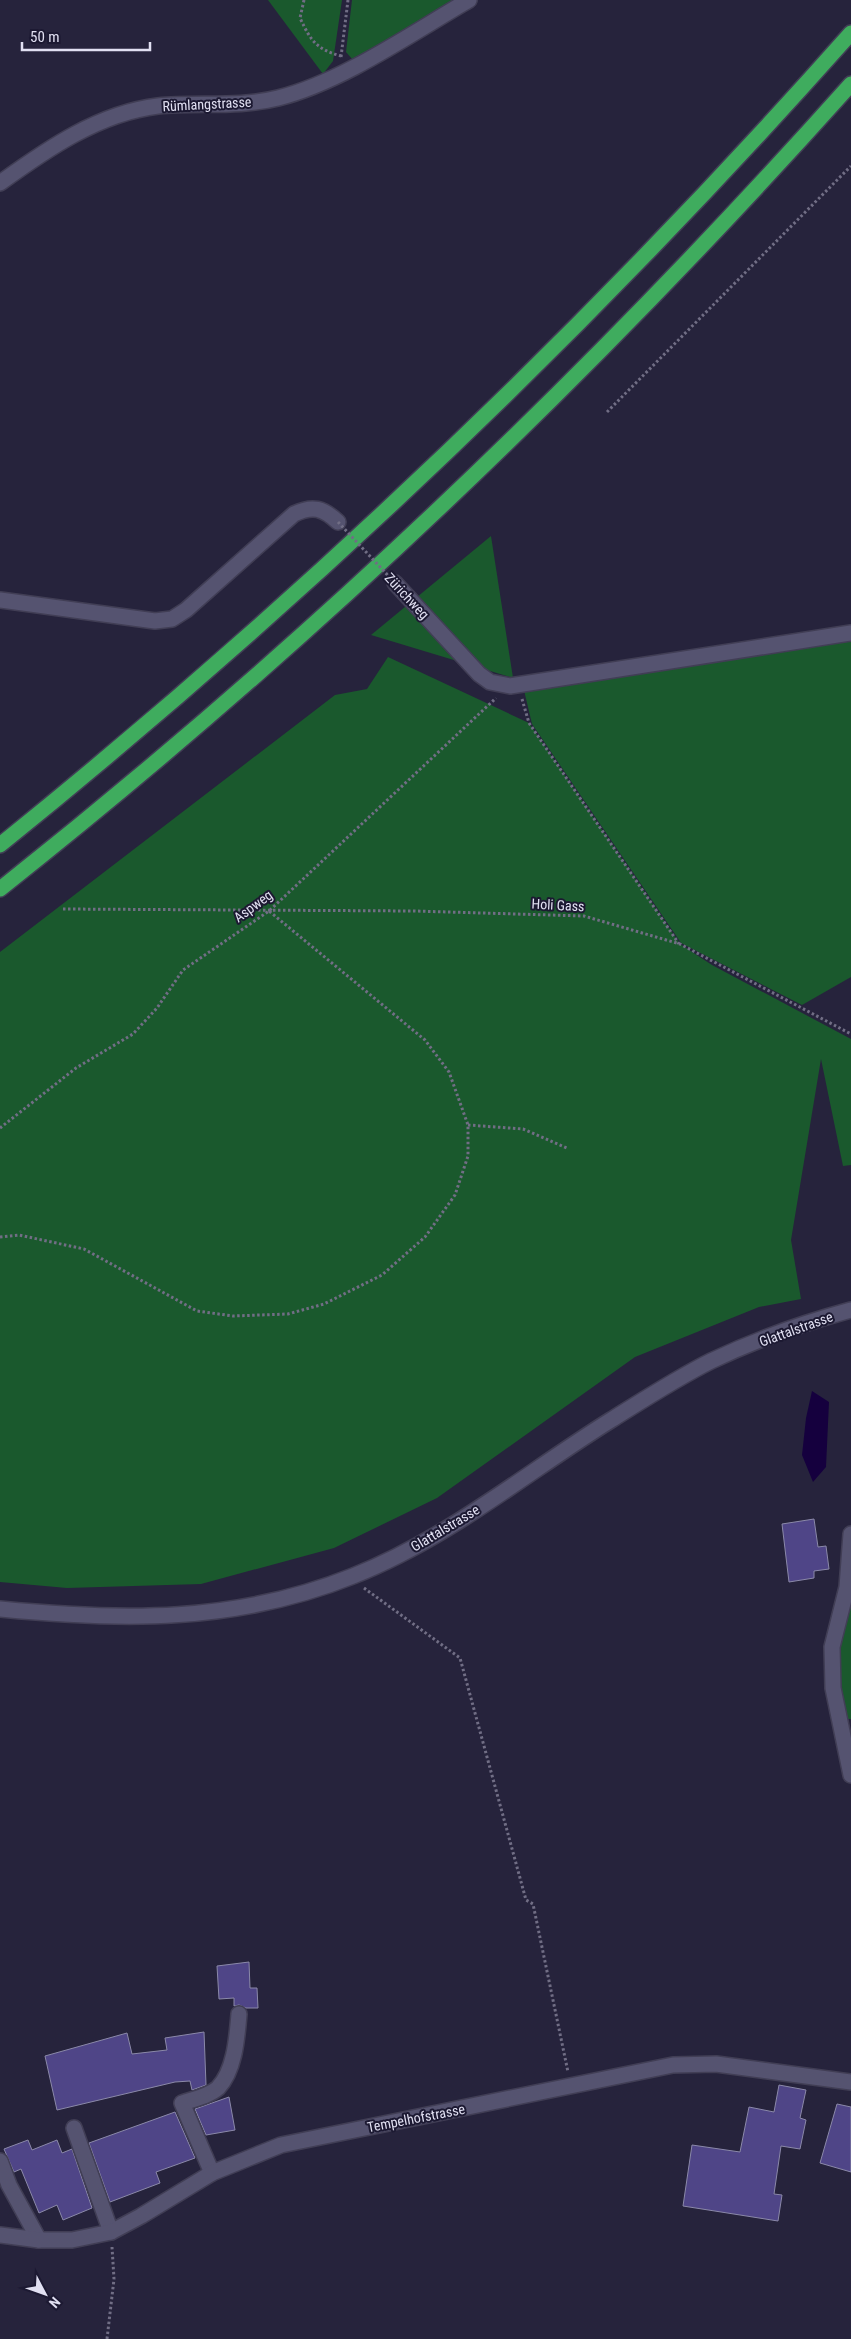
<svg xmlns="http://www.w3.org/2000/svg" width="851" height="2339" viewBox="0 0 851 2339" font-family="'Roboto Condensed',sans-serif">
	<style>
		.green { fill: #1a592d }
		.water { fill: #15003e }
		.building { fill: #4f4587; stroke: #8b89a9 }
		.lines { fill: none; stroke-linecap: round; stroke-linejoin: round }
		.minor-casing { stroke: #413e55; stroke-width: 18 }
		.highway-casing { stroke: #413e55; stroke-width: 18 }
		.path { stroke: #716e85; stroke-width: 3; stroke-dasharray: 2.5 2.5; stroke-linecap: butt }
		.minor { stroke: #555370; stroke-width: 15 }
		.highway { stroke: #3fac5e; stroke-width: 15 }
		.path-bridge { stroke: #716e85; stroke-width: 3; stroke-dasharray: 2.5 2.5; stroke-linecap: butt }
		.labels { text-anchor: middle; stroke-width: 4; stroke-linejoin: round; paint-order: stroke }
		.street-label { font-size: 14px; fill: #e1e0f2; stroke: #1c1932 }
	</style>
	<rect width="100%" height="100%" fill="#26233c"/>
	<g class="green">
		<path d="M268 0H342L333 61 323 74Z"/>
		<path d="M352 0H459L353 60 346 52Z"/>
		<path d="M491 536 513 678 371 635Z"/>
		<path d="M851 636V977L802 1005 681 943 532 724 523 686Z"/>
		<path d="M388 657 529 723 680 944 712 965 851 1039V1165L843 1166 821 1059 791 1240 801 1299 759 1307 635 1357 437 1498 334 1548 201 1584 67 1588 0 1582V952L335 695 367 689Z"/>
		<path d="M851 1593V1719H841L835 1648Z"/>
	</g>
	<path class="water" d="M812 1391 829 1402 826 1467 813 1482 802 1455 806 1418Z"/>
	<g class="building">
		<path d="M814 1519 818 1547 826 1546 829 1569 814 1571V1578L789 1582 782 1524Z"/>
		<path d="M249 1962 250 1988H257L258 2008H246L239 2005 234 2006V1998L219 1999 217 1966Z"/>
		<path d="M204 2032 206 2085 192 2090 190 2081 175 2082 57 2110 45 2056 127 2033 132 2054 167 2050 165 2038Z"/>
		<path d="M779 2085 806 2090 800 2118 806 2120 800 2149 781 2146 774 2194 782 2195 778 2221 683 2206 692 2145 740 2152 749 2107 774 2112Z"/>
		<path d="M229 2097 235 2130 206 2135 195 2109Z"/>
		<path d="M837 2104 851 2107V2172L820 2163Z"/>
		<path d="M175 2112 195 2158 156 2172 160 2183 110 2202 89 2143Z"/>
		<path d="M28 2140 32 2150 57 2140 62 2153 72 2149 92 2208 63 2220 57 2205 39 2213 21 2169 14 2172 4 2149Z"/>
	</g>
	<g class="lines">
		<defs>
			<g id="minor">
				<path d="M0 183C47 149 99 113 158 106 198 102 238 108 278 98 342 82 412 33 469 0"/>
				<path d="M395 583 479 674 490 682 510 686 851 633"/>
				<path d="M0 600 155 621 172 619 186 610 294 514C313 505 323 508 338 522"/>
				<path d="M851 1534 847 1587 832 1647 833 1688 851 1775"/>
				<path d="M0 1609C122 1621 236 1623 353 1576 447 1539 526 1473 611 1420 643 1400 677 1378 711 1361 753 1341 807 1322 851 1310"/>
				<path d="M74 2128 111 2232"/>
				<path d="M0 2161 9 2185 39 2240"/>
				<path d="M212 2173 182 2103C194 2099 209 2096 218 2088 235 2070 237 2037 239 2014"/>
				<path d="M0 2235 39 2240H72L111 2232 141 2216 212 2173 281 2145 673 2065 716 2064 851 2082"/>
			</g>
			<g id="highway">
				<path d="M0 845C306 598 590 327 851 33"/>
				<path d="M0 889C307 646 591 375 851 84"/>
			</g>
		</defs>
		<use href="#minor" class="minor-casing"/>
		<use href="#highway" class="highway-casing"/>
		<g class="path">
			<path d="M304 0 300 18C311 41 316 49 341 56"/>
			<path d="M341 57 348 0"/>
			<path d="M607 412 851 166"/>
			<path d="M522 699 529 723 679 944"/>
			<path d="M63 909 414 911 584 916 680 944 851 1034"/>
			<path d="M468 1125 523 1129 567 1148"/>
			<path d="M0 1128 76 1068 133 1034 157 1008 183 970 269 911 496 698"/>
			<path d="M0 1237 19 1235 84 1249 197 1311 233 1316 288 1314 324 1304 382 1275 425 1237 455 1195 468 1156V1125L449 1072 425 1040 269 911"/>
			<path d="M364 1588 460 1658 526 1900 533 1904 568 2072"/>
			<path d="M107 2339 114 2279 112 2247"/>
		</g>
		<use href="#minor" class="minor"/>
		<use href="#highway" class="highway"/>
		<path class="path-bridge" d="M338 522 395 583"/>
	</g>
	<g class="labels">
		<g class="street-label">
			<text transform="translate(207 104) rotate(-3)" y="5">Rümlangstrasse</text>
			<text transform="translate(407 596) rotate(47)" y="5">Zürichweg</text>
			<text transform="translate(558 905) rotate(3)" y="5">Holi Gass</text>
			<text transform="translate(253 906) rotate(-36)" y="5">Aspweg</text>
			<text transform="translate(796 1329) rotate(-20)" y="5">Glattalstrasse</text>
			<text transform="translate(445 1528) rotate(-31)" y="5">Glattalstrasse</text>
			<text transform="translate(416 2118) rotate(-11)" y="5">Tempelhofstrasse</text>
		</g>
	</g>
	<g transform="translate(45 2294) rotate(131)" stroke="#1c1932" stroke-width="4" paint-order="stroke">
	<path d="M0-4L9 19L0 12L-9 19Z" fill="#e1e0f2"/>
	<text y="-8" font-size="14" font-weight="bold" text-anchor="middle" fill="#e1e0f2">N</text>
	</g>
	<path d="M22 42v8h128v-8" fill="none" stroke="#e1e0f2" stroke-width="2.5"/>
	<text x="30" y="42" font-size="15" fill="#e1e0f2" stroke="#1c1932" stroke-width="4" paint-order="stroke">50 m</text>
</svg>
